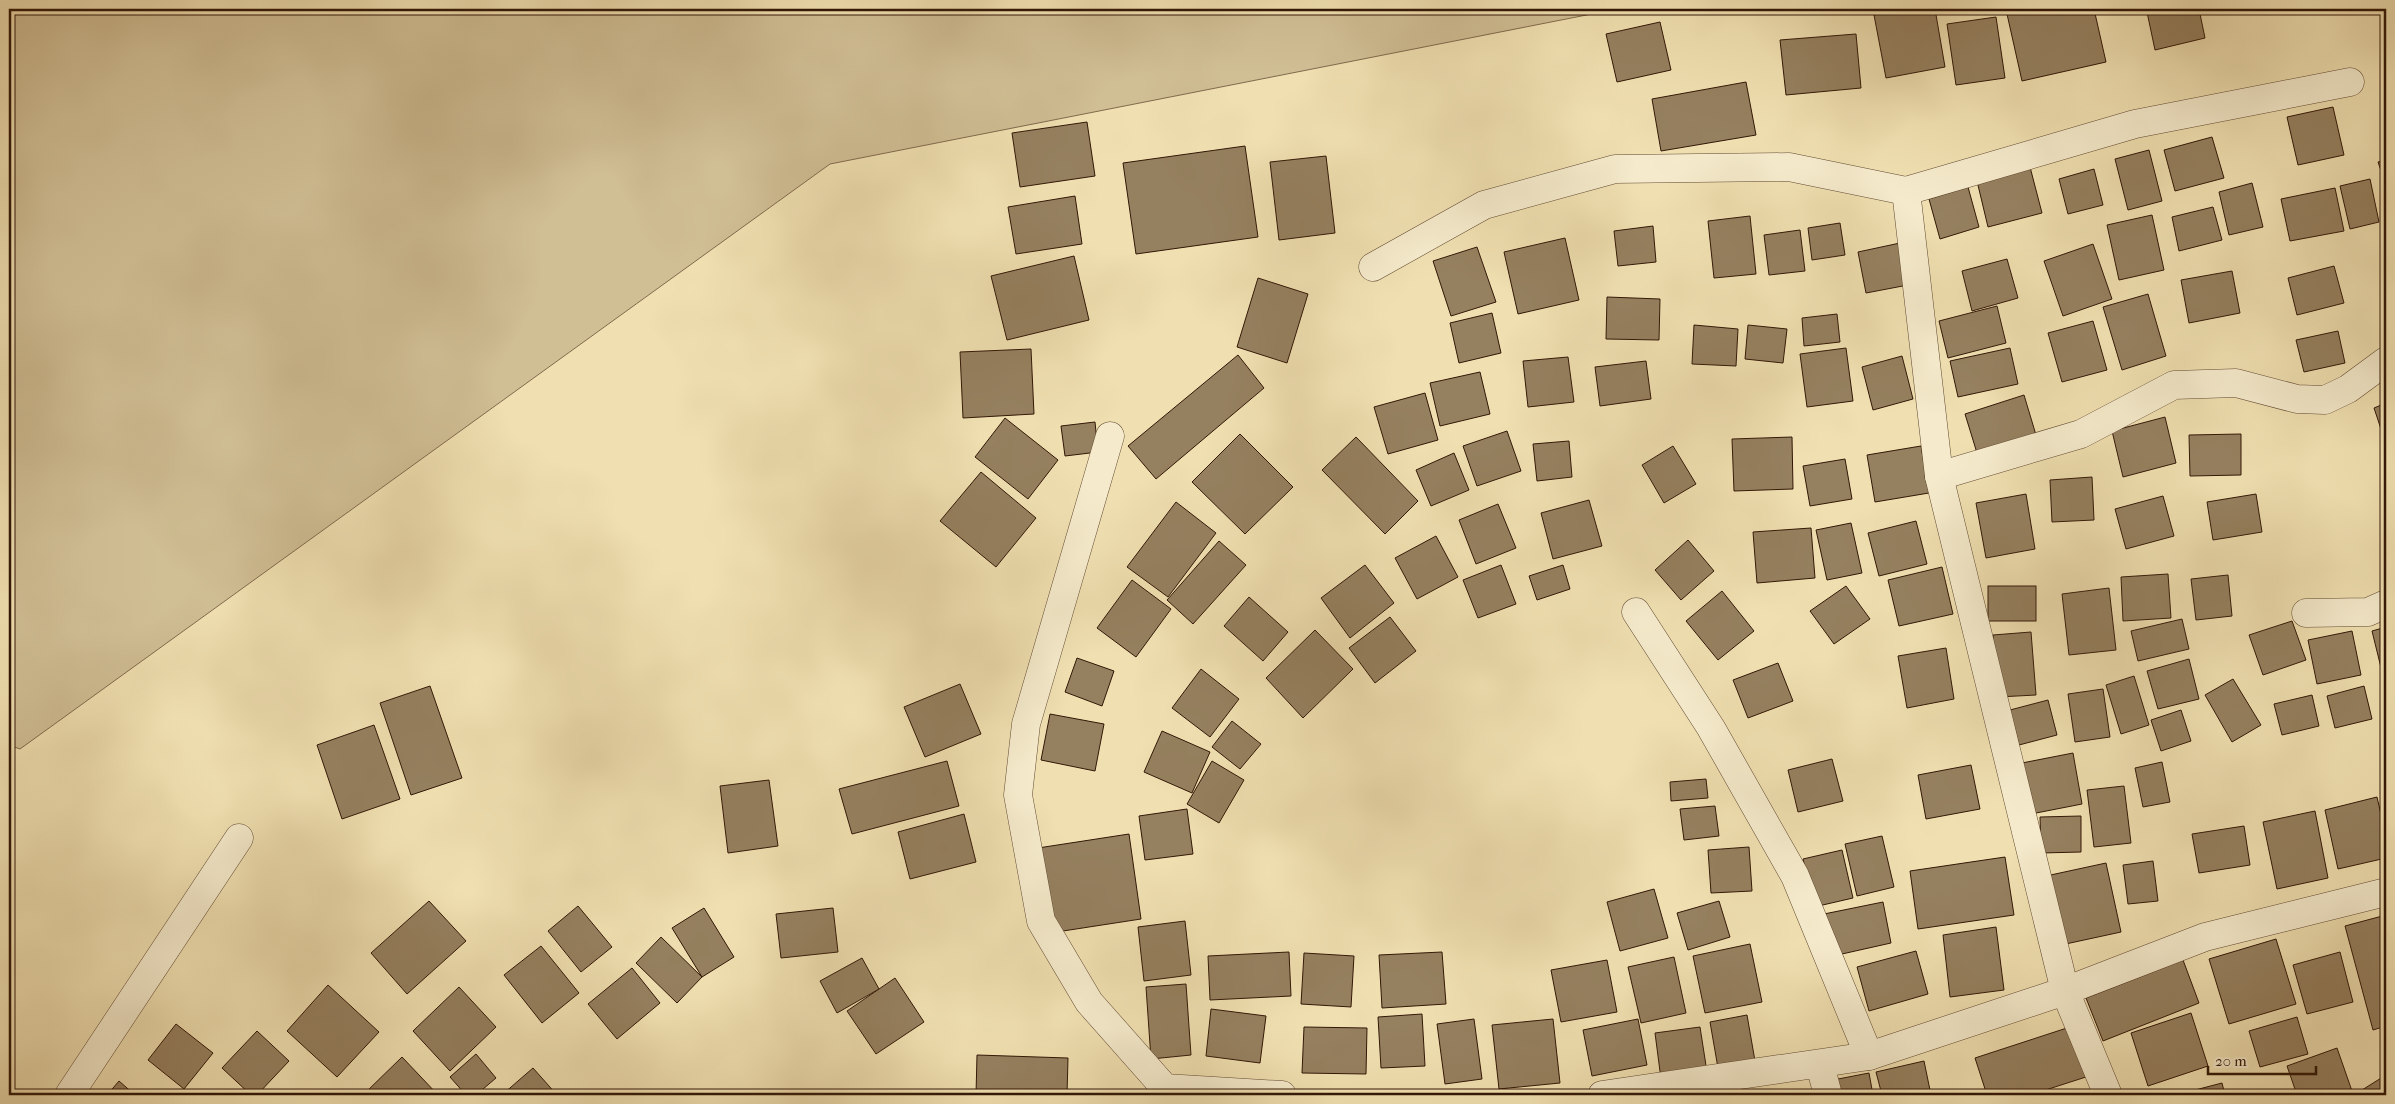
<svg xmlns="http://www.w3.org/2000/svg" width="2395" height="1104" viewBox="0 0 2395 1104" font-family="'IM FELL French Canon',serif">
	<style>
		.green { fill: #d0be94; stroke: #816a4e }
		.building { fill: #95805f; stroke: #321707 }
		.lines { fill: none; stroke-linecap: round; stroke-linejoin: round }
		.minor-casing { stroke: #624932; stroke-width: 29 }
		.minor { stroke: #f5ebcc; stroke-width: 28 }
	</style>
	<rect width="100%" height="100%" fill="#f0e0b1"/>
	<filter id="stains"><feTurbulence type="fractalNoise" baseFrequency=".004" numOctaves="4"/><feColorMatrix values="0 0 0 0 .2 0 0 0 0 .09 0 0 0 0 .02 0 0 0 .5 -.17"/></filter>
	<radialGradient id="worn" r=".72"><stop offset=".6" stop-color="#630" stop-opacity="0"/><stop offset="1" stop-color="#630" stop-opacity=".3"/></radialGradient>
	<path class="green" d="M9 9H1617L830 164 20 749 9 745Z"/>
	<g class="building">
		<path d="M1907 9H1935L1945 67 1886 78 1874 15Z"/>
		<path d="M2031 9H2094L2106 62 2022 81 2007 14Z"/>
		<path d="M2162 9H2199L2205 38 2155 50 2147 12Z"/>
		<path d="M1996 17 2005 78 1956 85 1947 24Z"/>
		<path d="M1660 22 1671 70 1617 82 1606 34Z"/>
		<path d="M1856 34 1861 88 1786 95 1780 40Z"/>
		<path d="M1746 82 1756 135 1661 151 1652 99Z"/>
		<path d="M2333 107 2344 155 2298 165 2287 117Z"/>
		<path d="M1087 122 1095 176 1020 187 1012 133Z"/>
		<path d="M2212 137 2224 178 2175 191 2164 150Z"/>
		<path d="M1245 146 1258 237 1136 254 1123 163Z"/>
		<path d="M2149 150 2162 201 2128 210 2115 159Z"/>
		<path d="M1326 156 1335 233 1279 240 1270 162Z"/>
		<path d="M2386 160V185L2378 162Z"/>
		<path d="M2030 167 2042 213 1988 227 1977 181Z"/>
		<path d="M2094 169 2103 205 2068 214 2059 179Z"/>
		<path d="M2370 179 2379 222 2350 229 2340 186Z"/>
		<path d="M2252 183 2263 227 2229 235 2219 192Z"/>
		<path d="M1968 187 1979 227 1940 239 1929 199Z"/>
		<path d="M2335 188 2344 231 2290 241 2281 199Z"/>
		<path d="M1075 196 1082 244 1016 254 1008 207Z"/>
		<path d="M2213 207 2222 240 2179 251 2172 217Z"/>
		<path d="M2152 215 2164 270 2119 280 2107 225Z"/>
		<path d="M1750 216 1756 274 1714 278 1708 221Z"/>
		<path d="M1840 223 1845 255 1812 260 1808 228Z"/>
		<path d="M1653 226 1656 262 1618 266 1614 231Z"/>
		<path d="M1800 230 1805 271 1769 275 1764 235Z"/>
		<path d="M1565 238 1579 300 1518 314 1504 252Z"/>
		<path d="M1900 243 1908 285 1866 293 1858 252Z"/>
		<path d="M2093 244 2112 299 2063 316 2044 261Z"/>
		<path d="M1477 247 1496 302 1451 316 1433 261Z"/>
		<path d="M1074 256 1089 320 1007 340 991 276Z"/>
		<path d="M2007 259 2018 298 1972 311 1962 271Z"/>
		<path d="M2334 266 2344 303 2297 315 2288 278Z"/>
		<path d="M2232 271 2240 313 2189 323 2181 280Z"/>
		<path d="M1258 278 1308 294 1287 363 1237 347Z"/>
		<path d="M2148 294 2166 356 2122 370 2103 307Z"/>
		<path d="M1607 297 1660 299 1659 340 1606 339Z"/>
		<path d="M1997 306 2006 343 1948 358 1939 321Z"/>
		<path d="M1492 313 1501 353 1459 363 1450 323Z"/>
		<path d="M1837 314 1840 342 1804 346 1802 318Z"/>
		<path d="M2093 321 2107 370 2062 382 2048 333Z"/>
		<path d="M1694 325 1738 329 1736 366 1692 364Z"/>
		<path d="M1748 325 1787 329 1783 363 1745 359Z"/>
		<path d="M2338 331 2345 363 2304 372 2296 340Z"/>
		<path d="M1846 348 1853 401 1807 407 1800 354Z"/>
		<path d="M2010 348 2018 384 1958 397 1950 361Z"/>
		<path d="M1031 349 1034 414 963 418 960 352Z"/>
		<path d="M1238 355 1264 388 1156 479 1128 446Z"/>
		<path d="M1902 356 1913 399 1873 410 1862 367Z"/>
		<path d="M1568 357 1574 402 1528 407 1523 361Z"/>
		<path d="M1646 361 1651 399 1600 406 1595 367Z"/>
		<path d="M1480 372 1490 414 1440 426 1430 383Z"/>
		<path d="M1425 393 1438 440 1388 454 1374 407Z"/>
		<path d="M2024 395 2036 435 1977 453 1965 414Z"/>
		<path d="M2386 403V444L2374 408Z"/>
		<path d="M2165 417 2176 463 2123 477 2112 431Z"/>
		<path d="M1005 418 1058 460 1028 499 975 457Z"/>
		<path d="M1095 422 1098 452 1065 456 1061 426Z"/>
		<path d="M1507 431 1521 471 1477 486 1463 446Z"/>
		<path d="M1240 434 1293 487 1245 534 1192 482Z"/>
		<path d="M2241 434V475L2190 476 2189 435Z"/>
		<path d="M1356 437 1418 501 1385 534 1322 470Z"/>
		<path d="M1792 437 1793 489 1734 491 1732 439Z"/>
		<path d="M1569 441 1572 477 1537 481 1533 444Z"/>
		<path d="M1673 446 1696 484 1664 503 1642 465Z"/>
		<path d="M1921 446 1929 493 1875 502 1867 455Z"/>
		<path d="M1454 453 1469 490 1431 506 1416 470Z"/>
		<path d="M1845 459 1852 499 1810 506 1803 466Z"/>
		<path d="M981 472 1036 518 996 567 940 521Z"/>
		<path d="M2092 477 2094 520 2052 522 2050 480Z"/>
		<path d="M2026 494 2035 549 1986 558 1976 503Z"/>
		<path d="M2256 494 2262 532 2213 540 2207 502Z"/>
		<path d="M2163 496 2174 536 2126 549 2115 509Z"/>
		<path d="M1589 500 1602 546 1553 559 1541 513Z"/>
		<path d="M1176 502 1216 533 1168 597 1127 567Z"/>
		<path d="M1498 504 1516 548 1476 564 1459 520Z"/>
		<path d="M1916 521 1927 564 1879 576 1868 533Z"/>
		<path d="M1851 523 1862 573 1827 580 1816 530Z"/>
		<path d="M1811 528 1815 578 1757 583 1753 532Z"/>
		<path d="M1436 536 1458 577 1417 599 1395 558Z"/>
		<path d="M1688 540 1714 571 1681 600 1655 570Z"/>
		<path d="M1219 541 1246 565 1193 624 1167 600Z"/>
		<path d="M1365 565 1394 603 1350 638 1321 598Z"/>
		<path d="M1501 565 1516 604 1478 618 1463 580Z"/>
		<path d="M1563 565 1570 589 1537 600 1529 576Z"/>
		<path d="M1942 567 1953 614 1899 626 1888 580Z"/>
		<path d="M2168 574 2171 618 2123 621 2121 577Z"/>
		<path d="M2228 575 2232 616 2196 620 2191 579Z"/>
		<path d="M1132 580 1171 609 1136 657 1097 628Z"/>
		<path d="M1846 586 1870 619 1834 644 1810 611Z"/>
		<rect x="1988" y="586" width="48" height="35"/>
		<path d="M2109 588 2116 650 2069 655 2062 594Z"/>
		<path d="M1722 591 1754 631 1718 660 1686 621Z"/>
		<path d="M1249 597 1288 632 1263 661 1224 626Z"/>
		<path d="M1390 617 1416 651 1375 683 1349 648Z"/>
		<path d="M2182 619 2189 649 2138 661 2131 631Z"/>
		<path d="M2292 621 2306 660 2263 675 2249 635Z"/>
		<path d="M2386 627V688L2372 631Z"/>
		<path d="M1315 630 1353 669 1303 718 1266 678Z"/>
		<path d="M2352 631 2361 675 2317 684 2308 640Z"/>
		<path d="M2031 632 2036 695 1998 697 1993 635Z"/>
		<path d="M1946 648 1954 699 1907 708 1898 656Z"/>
		<path d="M1077 658 1114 671 1102 706 1065 692Z"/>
		<path d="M2189 659 2199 699 2158 709 2147 671Z"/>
		<path d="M1778 663 1793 701 1748 718 1733 680Z"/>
		<path d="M1201 669 1239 699 1210 737 1172 708Z"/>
		<path d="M2134 676 2149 725 2121 734 2106 685Z"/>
		<path d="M2233 679 2261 725 2232 742 2205 695Z"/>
		<path d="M960 684 981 734 925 757 904 707Z"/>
		<path d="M430 686 462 778 411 795 380 703Z"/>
		<path d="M2364 686 2372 719 2335 728 2327 696Z"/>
		<path d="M2103 689 2110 737 2075 742 2068 694Z"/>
		<path d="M2312 695 2319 726 2282 735 2274 704Z"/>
		<path d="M2048 700 2057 735 2019 745 2010 710Z"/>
		<path d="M2181 710 2191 741 2161 751 2151 720Z"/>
		<path d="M1050 714 1104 724 1095 771 1041 760Z"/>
		<path d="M1232 721 1261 744 1240 769 1212 747Z"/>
		<path d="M374 725 400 799 342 819 317 745Z"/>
		<path d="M1162 731 1210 752 1192 793 1144 772Z"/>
		<path d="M2073 753 2082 804 2031 814 2022 763Z"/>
		<path d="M1832 759 1843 801 1798 812 1788 770Z"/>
		<path d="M947 761 959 806 852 834 839 789Z"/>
		<path d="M1212 761 1244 780 1219 823 1187 804Z"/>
		<path d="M2162 762 2170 802 2143 807 2135 768Z"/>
		<path d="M1971 765 1980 809 1926 819 1918 775Z"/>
		<path d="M1706 779 1708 798 1671 801 1670 782Z"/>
		<path d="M769 780 778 846 728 853 720 786Z"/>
		<path d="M2124 786 2131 843 2094 847 2087 790Z"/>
		<path d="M2377 797 2386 836V858L2338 869 2325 810Z"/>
		<path d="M1715 806 1719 836 1684 840 1680 809Z"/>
		<path d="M1187 809 1193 854 1145 860 1139 816Z"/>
		<path d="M2315 811 2328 878 2277 889 2263 822Z"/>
		<path d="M964 814 976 862 910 879 898 832Z"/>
		<path d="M2081 816V852L2041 853 2040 817Z"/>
		<path d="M2244 826 2250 865 2199 873 2192 834Z"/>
		<path d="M1129 834 1141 919 1050 933 1038 848Z"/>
		<path d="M1882 836 1894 887 1857 896 1845 844Z"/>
		<path d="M1749 847 1752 891 1711 893 1708 850Z"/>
		<path d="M1842 850 1853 898 1814 907 1803 859Z"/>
		<path d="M2005 857 2014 915 1918 929 1910 871Z"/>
		<path d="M2153 861 2158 901 2128 904 2123 865Z"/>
		<path d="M2106 863 2121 932 2061 945 2046 876Z"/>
		<path d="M1654 889 1668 938 1620 951 1607 902Z"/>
		<path d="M429 901 466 941 407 994 371 953Z"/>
		<path d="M1719 901 1730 937 1688 950 1677 913Z"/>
		<path d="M1883 902 1891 943 1833 956 1824 914Z"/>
		<path d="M578 906 612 947 581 972 548 931Z"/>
		<path d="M704 908 734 957 702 977 672 928Z"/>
		<path d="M833 908 838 952 781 958 776 914Z"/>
		<path d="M2386 915V1026L2373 1030 2345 926Z"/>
		<path d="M1185 921 1191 975 1144 981 1138 927Z"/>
		<path d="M1996 927 2004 990 1950 997 1943 935Z"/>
		<path d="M661 937 702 977 677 1003 636 963Z"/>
		<path d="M2276 939 2296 1004 2229 1024 2209 959Z"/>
		<path d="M1750 944 1762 1002 1705 1013 1693 956Z"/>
		<path d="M541 946 579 993 542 1023 504 975Z"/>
		<path d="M1916 951 1928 994 1869 1011 1857 967Z"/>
		<path d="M1289 952 1291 996 1210 1000 1208 956Z"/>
		<path d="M1442 952 1446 1004 1382 1008 1379 955Z"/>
		<path d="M2340 952 2353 1002 2307 1014 2293 965Z"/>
		<path d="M1304 953 1354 956 1351 1007 1301 1004Z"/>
		<path d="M1674 957 1686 1013 1641 1023 1628 967Z"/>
		<path d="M862 958 879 989 837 1013 820 981Z"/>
		<path d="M1607 960 1617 1012 1561 1022 1551 970Z"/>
		<path d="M2183 960 2199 1003 2103 1041 2086 998Z"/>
		<path d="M632 968 660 1003 617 1039 588 1004Z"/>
		<path d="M895 978 924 1022 876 1054 847 1011Z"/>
		<path d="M1186 984 1191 1055 1151 1059 1146 987Z"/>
		<path d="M328 985 379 1032 337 1077 287 1031Z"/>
		<path d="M459 987 496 1027 450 1071 413 1031Z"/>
		<path d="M1211 1009 1266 1016 1260 1063 1206 1056Z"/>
		<path d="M2191 1013 2208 1066 2148 1086 2131 1033Z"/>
		<path d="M1422 1014 1425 1066 1381 1068 1378 1017Z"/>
		<path d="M1747 1015 1755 1061 1718 1068 1710 1022Z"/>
		<path d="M2297 1017 2308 1054 2260 1067 2249 1031Z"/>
		<path d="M1474 1019 1482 1079 1445 1084 1437 1024Z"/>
		<path d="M1553 1019 1560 1083 1499 1089 1492 1025Z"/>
		<path d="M1638 1019 1647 1065 1592 1076 1583 1030Z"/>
		<path d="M176 1024 213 1053 184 1089 148 1060Z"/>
		<path d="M2073 1026 2089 1076 2030 1095H1987L1975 1058Z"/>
		<path d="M1304 1027 1367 1028 1366 1074 1302 1073Z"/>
		<path d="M1700 1027 1707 1072 1661 1079 1655 1033Z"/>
		<path d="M257 1031 289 1061 257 1095H251L222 1068Z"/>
		<path d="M2337 1048 2352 1091 2341 1095H2297L2287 1066Z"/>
		<path d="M476 1054 496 1078 476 1095H466L450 1077Z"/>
		<path d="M977 1055 1068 1058 1067 1095H976Z"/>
		<path d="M402 1057 438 1095H365L364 1094Z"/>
		<path d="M1924 1061 1931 1095H1882L1876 1072Z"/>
		<path d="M533 1068 557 1095H504L503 1094Z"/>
		<path d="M1869 1073 1873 1095H1835L1833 1080Z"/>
		<path d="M2386 1075V1095H2354Z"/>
		<path d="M119 1081 135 1095H107Z"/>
		<path d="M2222 1083 2225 1095H2176Z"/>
	</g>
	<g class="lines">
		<defs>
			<g id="minor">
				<path d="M1906 191 1939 476 2065 991 2108 1095"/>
				<path d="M1373 267 1484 205 1615 169 1789 167 1906 191 2135 124 2350 82"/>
				<path d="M1110 436 1026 724 1018 795 1041 921 1089 1002 1165 1088 1282 1095"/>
				<path d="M1939 476 2081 434 2174 385 2236 383 2297 399 2325 400 2348 389 2386 361"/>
				<path d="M1636 612 1711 728 1795 876 1869 1056"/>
				<path d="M2306 613 2368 612 2386 604"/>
				<path d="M1820 1065 1828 1095"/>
				<path d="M69 1095 239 838"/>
				<path d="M1602 1095 1869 1056 2065 991 2205 937 2386 892"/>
			</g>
		</defs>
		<use href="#minor" class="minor-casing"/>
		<use href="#minor" class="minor"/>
	</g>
	<rect width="2395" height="1104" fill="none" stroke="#f0e0b1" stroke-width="30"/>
	<rect x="10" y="10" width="2375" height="1084" fill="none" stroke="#321707" stroke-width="2.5"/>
	<rect x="15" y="15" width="2365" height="1074" fill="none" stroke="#321707"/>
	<path d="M2208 1066v8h108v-8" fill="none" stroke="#321707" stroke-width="2.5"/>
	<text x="2215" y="1066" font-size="15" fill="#321707" stroke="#f5ebcc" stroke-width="4" paint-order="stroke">20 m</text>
	<rect width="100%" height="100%" filter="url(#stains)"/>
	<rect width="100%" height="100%" fill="url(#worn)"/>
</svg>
